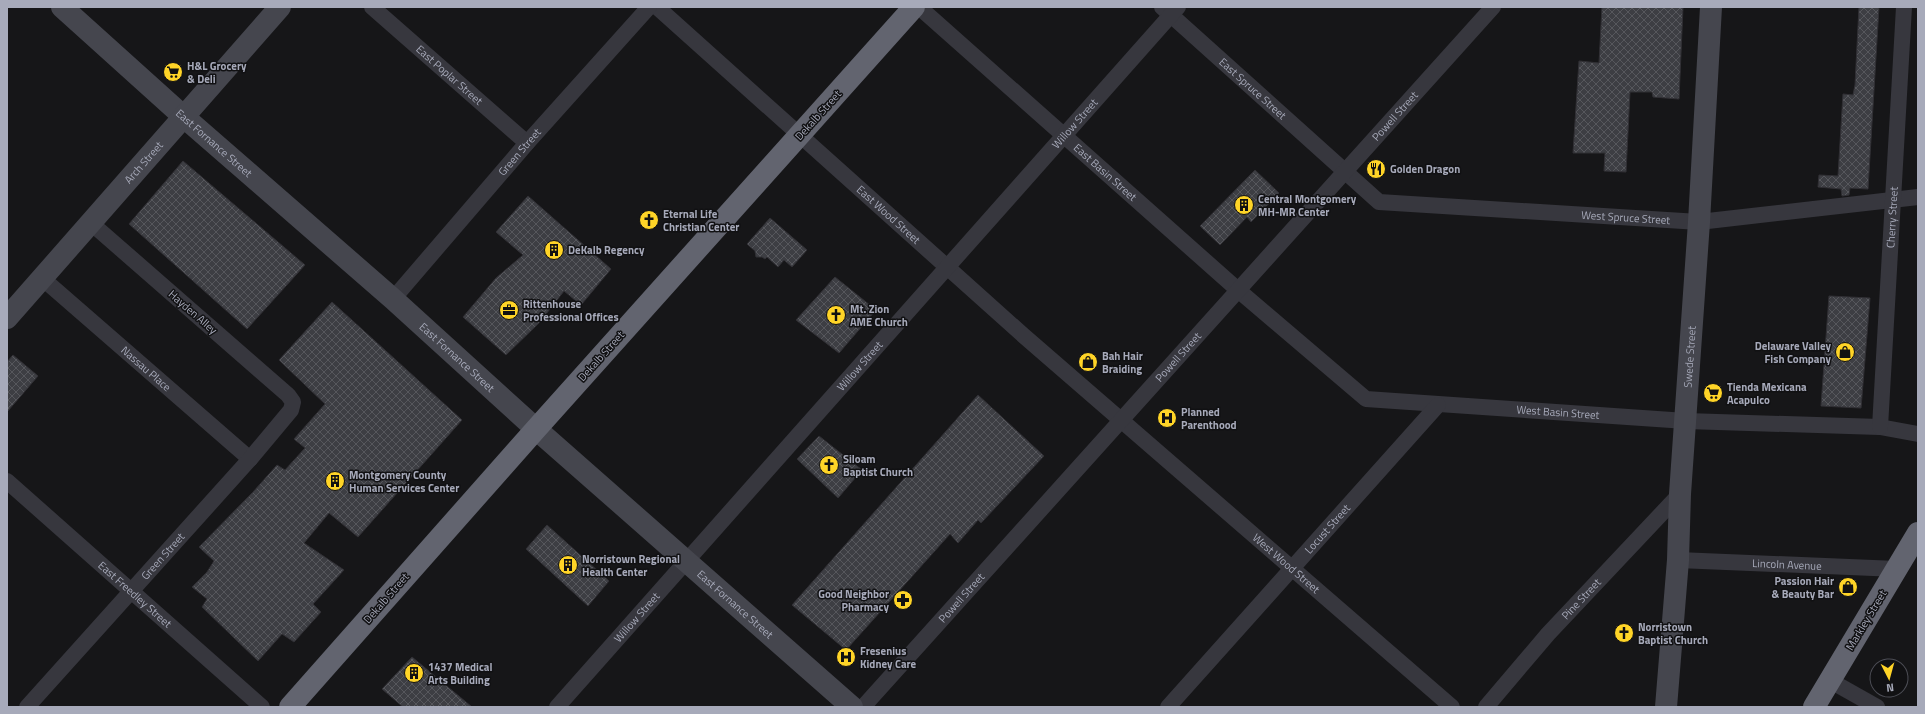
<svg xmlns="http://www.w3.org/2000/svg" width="1925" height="714" viewBox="0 0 1925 714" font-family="'Titillium Web',sans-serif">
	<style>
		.building { fill: url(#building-cross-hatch); stroke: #313035 }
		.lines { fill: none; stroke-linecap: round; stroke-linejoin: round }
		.street { stroke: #37373e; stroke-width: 16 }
		.secondary { stroke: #45464e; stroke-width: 22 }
		.highway { stroke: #62646f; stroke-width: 22 }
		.labels { text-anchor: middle; stroke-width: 3; stroke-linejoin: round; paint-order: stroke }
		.poi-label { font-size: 11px; font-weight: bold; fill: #a7aaba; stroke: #111113; text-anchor: start }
		.street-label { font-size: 11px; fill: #a7aaba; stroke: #111113 }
	</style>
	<defs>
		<pattern id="building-cross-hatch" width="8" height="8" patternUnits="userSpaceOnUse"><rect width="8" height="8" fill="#3d3e43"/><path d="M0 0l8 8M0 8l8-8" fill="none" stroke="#56575c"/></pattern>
	</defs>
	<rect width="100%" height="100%" fill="#161618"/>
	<g class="building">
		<path d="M1602 7H1683L1679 99 1653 97 1652 92H1630L1626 172 1604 171 1605 153H1573L1579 61 1599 63Z"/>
		<path d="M1859 7H1879L1868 189 1850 188 1849 195 1842 196 1841 189 1818 187 1819 175 1838 176 1843 94 1853 95 1855 85Z"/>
		<path d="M183 161 305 265 247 329 129 224Z"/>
		<path d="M1255 170 1279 193 1251 222 1247 217 1220 245 1200 226Z"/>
		<path d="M528 196 611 269 581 305 564 291 539 323 506 355 463 317 496 278 523 255 496 232Z"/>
		<path d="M770 218 807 250 792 267 784 260 778 267 767 257 765 259 762 257H756L755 251 747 244Z"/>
		<path d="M835 277 876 310 839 353 796 320Z"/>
		<path d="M1829 296 1870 298 1861 408 1821 406Z"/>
		<path d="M332 302 462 420 358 537 329 513 304 543 344 570 313 604 321 612 294 642 282 634 258 661 202 607 207 599 192 587 207 572 214 561 199 547 253 492 277 465 285 470 305 448 294 439 325 404 279 360Z"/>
		<path d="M13 355 38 376 7 412V362Z"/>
		<path d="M978 395 1044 456 981 523 978 520 958 543 950 534 846 650 792 605Z"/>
		<path d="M819 436 862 470 838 498 797 459Z"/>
		<path d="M547 525 609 581 588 606 526 549Z"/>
		<path d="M412 657 472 707H403L382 689Z"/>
	</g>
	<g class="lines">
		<g class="street">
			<path id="s1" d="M372 7 527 143"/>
			<path id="s2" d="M657 7 1024 336 1452 707"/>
			<path id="s3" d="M919 7 1238 290 1366 399 1686 421 1880 427 1918 434"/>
			<path id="s4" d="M1162 7 1379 202 1699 222 1918 197"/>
			<path id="s5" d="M42 278 250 459"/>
			<path id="s6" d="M393 299 527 143 649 7"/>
			<path id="s7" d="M1880 427 1904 7"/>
			<path id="s8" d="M7 481 262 707"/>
			<path id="s9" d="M1678 560 1897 569"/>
			<path d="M1829 680 1877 707"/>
			<path id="s10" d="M27 707 250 459 291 410 293 402 288 395 91 223"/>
			<path id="s11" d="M557 707 1178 7"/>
			<path id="s12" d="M863 707 1493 7"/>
			<path id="s13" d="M1168 707 1438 405"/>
			<path id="s14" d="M1486 707 1548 634 1680 494"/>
		</g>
		<g class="secondary">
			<path id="s15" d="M62 7 184 117 393 299 536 429 852 707"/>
			<path id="s16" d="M7 318 280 7"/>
			<path id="s17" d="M1666 707 1678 560 1680 494 1699 222 1711 7"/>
		</g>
		<g class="highway">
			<path d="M290 707 536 429 914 7"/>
			<path d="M1814 707 1918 533"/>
		</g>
	</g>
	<defs>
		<symbol id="supermarket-disc" viewBox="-11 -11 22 22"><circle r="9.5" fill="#ffd427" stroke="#111113"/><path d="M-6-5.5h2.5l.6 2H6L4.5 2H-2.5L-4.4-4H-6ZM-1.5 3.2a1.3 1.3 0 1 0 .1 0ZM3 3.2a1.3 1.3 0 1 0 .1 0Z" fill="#111"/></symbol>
		<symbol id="restaurant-disc" viewBox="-11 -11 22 22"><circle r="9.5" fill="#ffd427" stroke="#111113"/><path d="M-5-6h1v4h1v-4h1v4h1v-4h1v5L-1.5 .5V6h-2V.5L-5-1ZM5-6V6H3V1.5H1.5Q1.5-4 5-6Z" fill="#111"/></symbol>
		<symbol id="building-disc" viewBox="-11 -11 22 22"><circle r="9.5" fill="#ffd427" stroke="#111113"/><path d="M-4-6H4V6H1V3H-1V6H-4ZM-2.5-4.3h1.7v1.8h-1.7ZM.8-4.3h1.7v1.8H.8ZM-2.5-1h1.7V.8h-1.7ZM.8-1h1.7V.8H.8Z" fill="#111"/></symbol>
		<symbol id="church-disc" viewBox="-11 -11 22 22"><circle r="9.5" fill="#ffd427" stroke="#111113"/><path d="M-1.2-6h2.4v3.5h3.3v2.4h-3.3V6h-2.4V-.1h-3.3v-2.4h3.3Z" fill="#111"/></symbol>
		<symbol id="office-disc" viewBox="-11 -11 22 22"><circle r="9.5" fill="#ffd427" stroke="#111113"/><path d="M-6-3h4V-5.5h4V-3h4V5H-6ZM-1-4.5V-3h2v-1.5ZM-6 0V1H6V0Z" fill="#111"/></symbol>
		<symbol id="shop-disc" viewBox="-11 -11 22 22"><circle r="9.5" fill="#ffd427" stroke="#111113"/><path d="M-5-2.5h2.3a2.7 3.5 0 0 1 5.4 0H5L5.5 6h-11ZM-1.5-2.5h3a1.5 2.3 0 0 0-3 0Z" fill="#111"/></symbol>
		<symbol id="hospital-disc" viewBox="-11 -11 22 22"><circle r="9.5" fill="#ffd427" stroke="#111113"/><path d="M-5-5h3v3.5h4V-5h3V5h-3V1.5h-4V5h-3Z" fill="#111"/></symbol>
		<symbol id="pharmacy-disc" viewBox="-11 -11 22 22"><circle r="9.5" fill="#ffd427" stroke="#111113"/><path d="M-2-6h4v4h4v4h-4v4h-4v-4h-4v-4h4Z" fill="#111"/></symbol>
	</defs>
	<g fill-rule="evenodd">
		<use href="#supermarket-disc" x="162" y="61" width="22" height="22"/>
		<use href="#restaurant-disc" x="1365" y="158" width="22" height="22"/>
		<use href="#building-disc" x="1233" y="194" width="22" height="22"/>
		<use href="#church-disc" x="638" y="209" width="22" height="22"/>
		<use href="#building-disc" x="543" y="239" width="22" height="22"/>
		<use href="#office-disc" x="498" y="299" width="22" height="22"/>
		<use href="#church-disc" x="825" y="304" width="22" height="22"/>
		<use href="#shop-disc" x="1834" y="341" width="22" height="22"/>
		<use href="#shop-disc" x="1077" y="351" width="22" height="22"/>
		<use href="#supermarket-disc" x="1702" y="382" width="22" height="22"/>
		<use href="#hospital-disc" x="1156" y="407" width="22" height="22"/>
		<use href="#church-disc" x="818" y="454" width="22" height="22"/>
		<use href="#building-disc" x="324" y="470" width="22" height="22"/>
		<use href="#building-disc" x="557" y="554" width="22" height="22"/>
		<use href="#shop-disc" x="1837" y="576" width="22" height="22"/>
		<use href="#pharmacy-disc" x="892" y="589" width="22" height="22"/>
		<use href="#church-disc" x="1613" y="622" width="22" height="22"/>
		<use href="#hospital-disc" x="835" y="646" width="22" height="22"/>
		<use href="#building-disc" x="403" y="662" width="22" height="22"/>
	</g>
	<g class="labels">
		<g class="poi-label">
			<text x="187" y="70">H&amp;L Grocery<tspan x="187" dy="13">&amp; Deli</tspan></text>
			<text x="1390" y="173">Golden Dragon</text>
			<text x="1258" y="203">Central Montgomery<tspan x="1258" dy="13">MH-MR Center</tspan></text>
			<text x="663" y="218">Eternal Life<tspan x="663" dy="13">Christian Center</tspan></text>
			<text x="568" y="254">DeKalb Regency</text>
			<text x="523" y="308">Rittenhouse<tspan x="523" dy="13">Professional Offices</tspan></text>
			<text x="850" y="313">Mt. Zion<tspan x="850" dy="13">AME Church</tspan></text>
			<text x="1831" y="350" text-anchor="end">Delaware Valley<tspan x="1831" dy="13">Fish Company</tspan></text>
			<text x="1102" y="360">Bah Hair<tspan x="1102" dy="13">Braiding</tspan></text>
			<text x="1727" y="391">Tienda Mexicana<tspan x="1727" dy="13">Acapulco</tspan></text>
			<text x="1181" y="416">Planned<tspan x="1181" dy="13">Parenthood</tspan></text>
			<text x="843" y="463">Siloam<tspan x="843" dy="13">Baptist Church</tspan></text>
			<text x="349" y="479">Montgomery County<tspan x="349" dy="13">Human Services Center</tspan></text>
			<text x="582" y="563">Norristown Regional<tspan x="582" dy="13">Health Center</tspan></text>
			<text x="1834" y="585" text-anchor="end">Passion Hair<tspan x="1834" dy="13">&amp; Beauty Bar</tspan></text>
			<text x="889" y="598" text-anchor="end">Good Neighbor<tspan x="889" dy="13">Pharmacy</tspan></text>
			<text x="1638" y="631">Norristown<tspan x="1638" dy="13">Baptist Church</tspan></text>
			<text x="860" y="655">Fresenius<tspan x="860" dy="13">Kidney Care</tspan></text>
			<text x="428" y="671">1437 Medical<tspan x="428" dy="13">Arts Building</tspan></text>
		</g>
		<g class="street-label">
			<text dy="4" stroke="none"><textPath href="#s1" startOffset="103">East Poplar Street</textPath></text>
			<text dy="4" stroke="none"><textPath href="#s4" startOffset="122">East Spruce Street</textPath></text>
			<text transform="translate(818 115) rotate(-48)" y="4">Dekalb Street</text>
			<text dy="4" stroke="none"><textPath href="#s12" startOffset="795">Powell Street</textPath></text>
			<text dy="4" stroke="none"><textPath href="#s11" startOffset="780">Willow Street</textPath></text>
			<text dy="4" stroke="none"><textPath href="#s15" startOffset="204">East Fornance Street</textPath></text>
			<text dy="4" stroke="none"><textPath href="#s6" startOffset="194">Green Street</textPath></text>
			<text dy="4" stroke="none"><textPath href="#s16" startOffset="207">Arch Street</textPath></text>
			<text dy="4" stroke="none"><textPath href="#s3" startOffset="249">East Basin Street</textPath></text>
			<text dy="4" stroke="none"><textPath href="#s2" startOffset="311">East Wood Street</textPath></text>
			<text dy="4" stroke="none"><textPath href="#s4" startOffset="539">West Spruce Street</textPath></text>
			<text dy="4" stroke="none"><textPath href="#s7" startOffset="210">Cherry Street</textPath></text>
			<text transform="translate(193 312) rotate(41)" y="4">Hayden Alley</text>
			<text transform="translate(601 356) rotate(-48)" y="4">Dekalb Street</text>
			<text dy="4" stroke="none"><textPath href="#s15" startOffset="528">East Fornance Street</textPath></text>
			<text dy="4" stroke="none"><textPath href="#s12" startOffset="471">Powell Street</textPath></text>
			<text dy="4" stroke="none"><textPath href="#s17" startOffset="351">Swede Street</textPath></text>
			<text dy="4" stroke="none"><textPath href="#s11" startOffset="456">Willow Street</textPath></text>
			<text dy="4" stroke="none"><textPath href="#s5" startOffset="138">Nassau Place</textPath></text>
			<text dy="4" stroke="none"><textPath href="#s3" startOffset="787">West Basin Street</textPath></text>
			<text dy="4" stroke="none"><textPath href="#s13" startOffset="239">Locust Street</textPath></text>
			<text dy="4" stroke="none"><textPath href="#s10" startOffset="203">Green Street</textPath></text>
			<text dy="4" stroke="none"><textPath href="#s2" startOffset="840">West Wood Street</textPath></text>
			<text dy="4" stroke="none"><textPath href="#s9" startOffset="109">Lincoln Avenue</textPath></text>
			<text dy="4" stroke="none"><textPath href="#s8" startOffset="171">East Freedley Street</textPath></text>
			<text transform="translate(386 598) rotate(-49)" y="4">Dekalb Street</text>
			<text dy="4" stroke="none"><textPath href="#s12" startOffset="147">Powell Street</textPath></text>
			<text dy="4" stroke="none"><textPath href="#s14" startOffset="144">Pine Street</textPath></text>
			<text dy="4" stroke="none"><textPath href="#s15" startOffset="900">East Fornance Street</textPath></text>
			<text dy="4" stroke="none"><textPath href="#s11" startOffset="120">Willow Street</textPath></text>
			<text transform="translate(1866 620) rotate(-59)" y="4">Markley Street</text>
		</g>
	</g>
	<rect width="1925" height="714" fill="none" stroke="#a7aaba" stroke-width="16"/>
	<g transform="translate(1889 678) rotate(174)"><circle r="19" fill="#111113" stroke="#4d4e56"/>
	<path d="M0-3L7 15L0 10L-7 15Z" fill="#ffd427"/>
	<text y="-6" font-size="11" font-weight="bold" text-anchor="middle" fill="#a7aaba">N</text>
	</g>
</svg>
